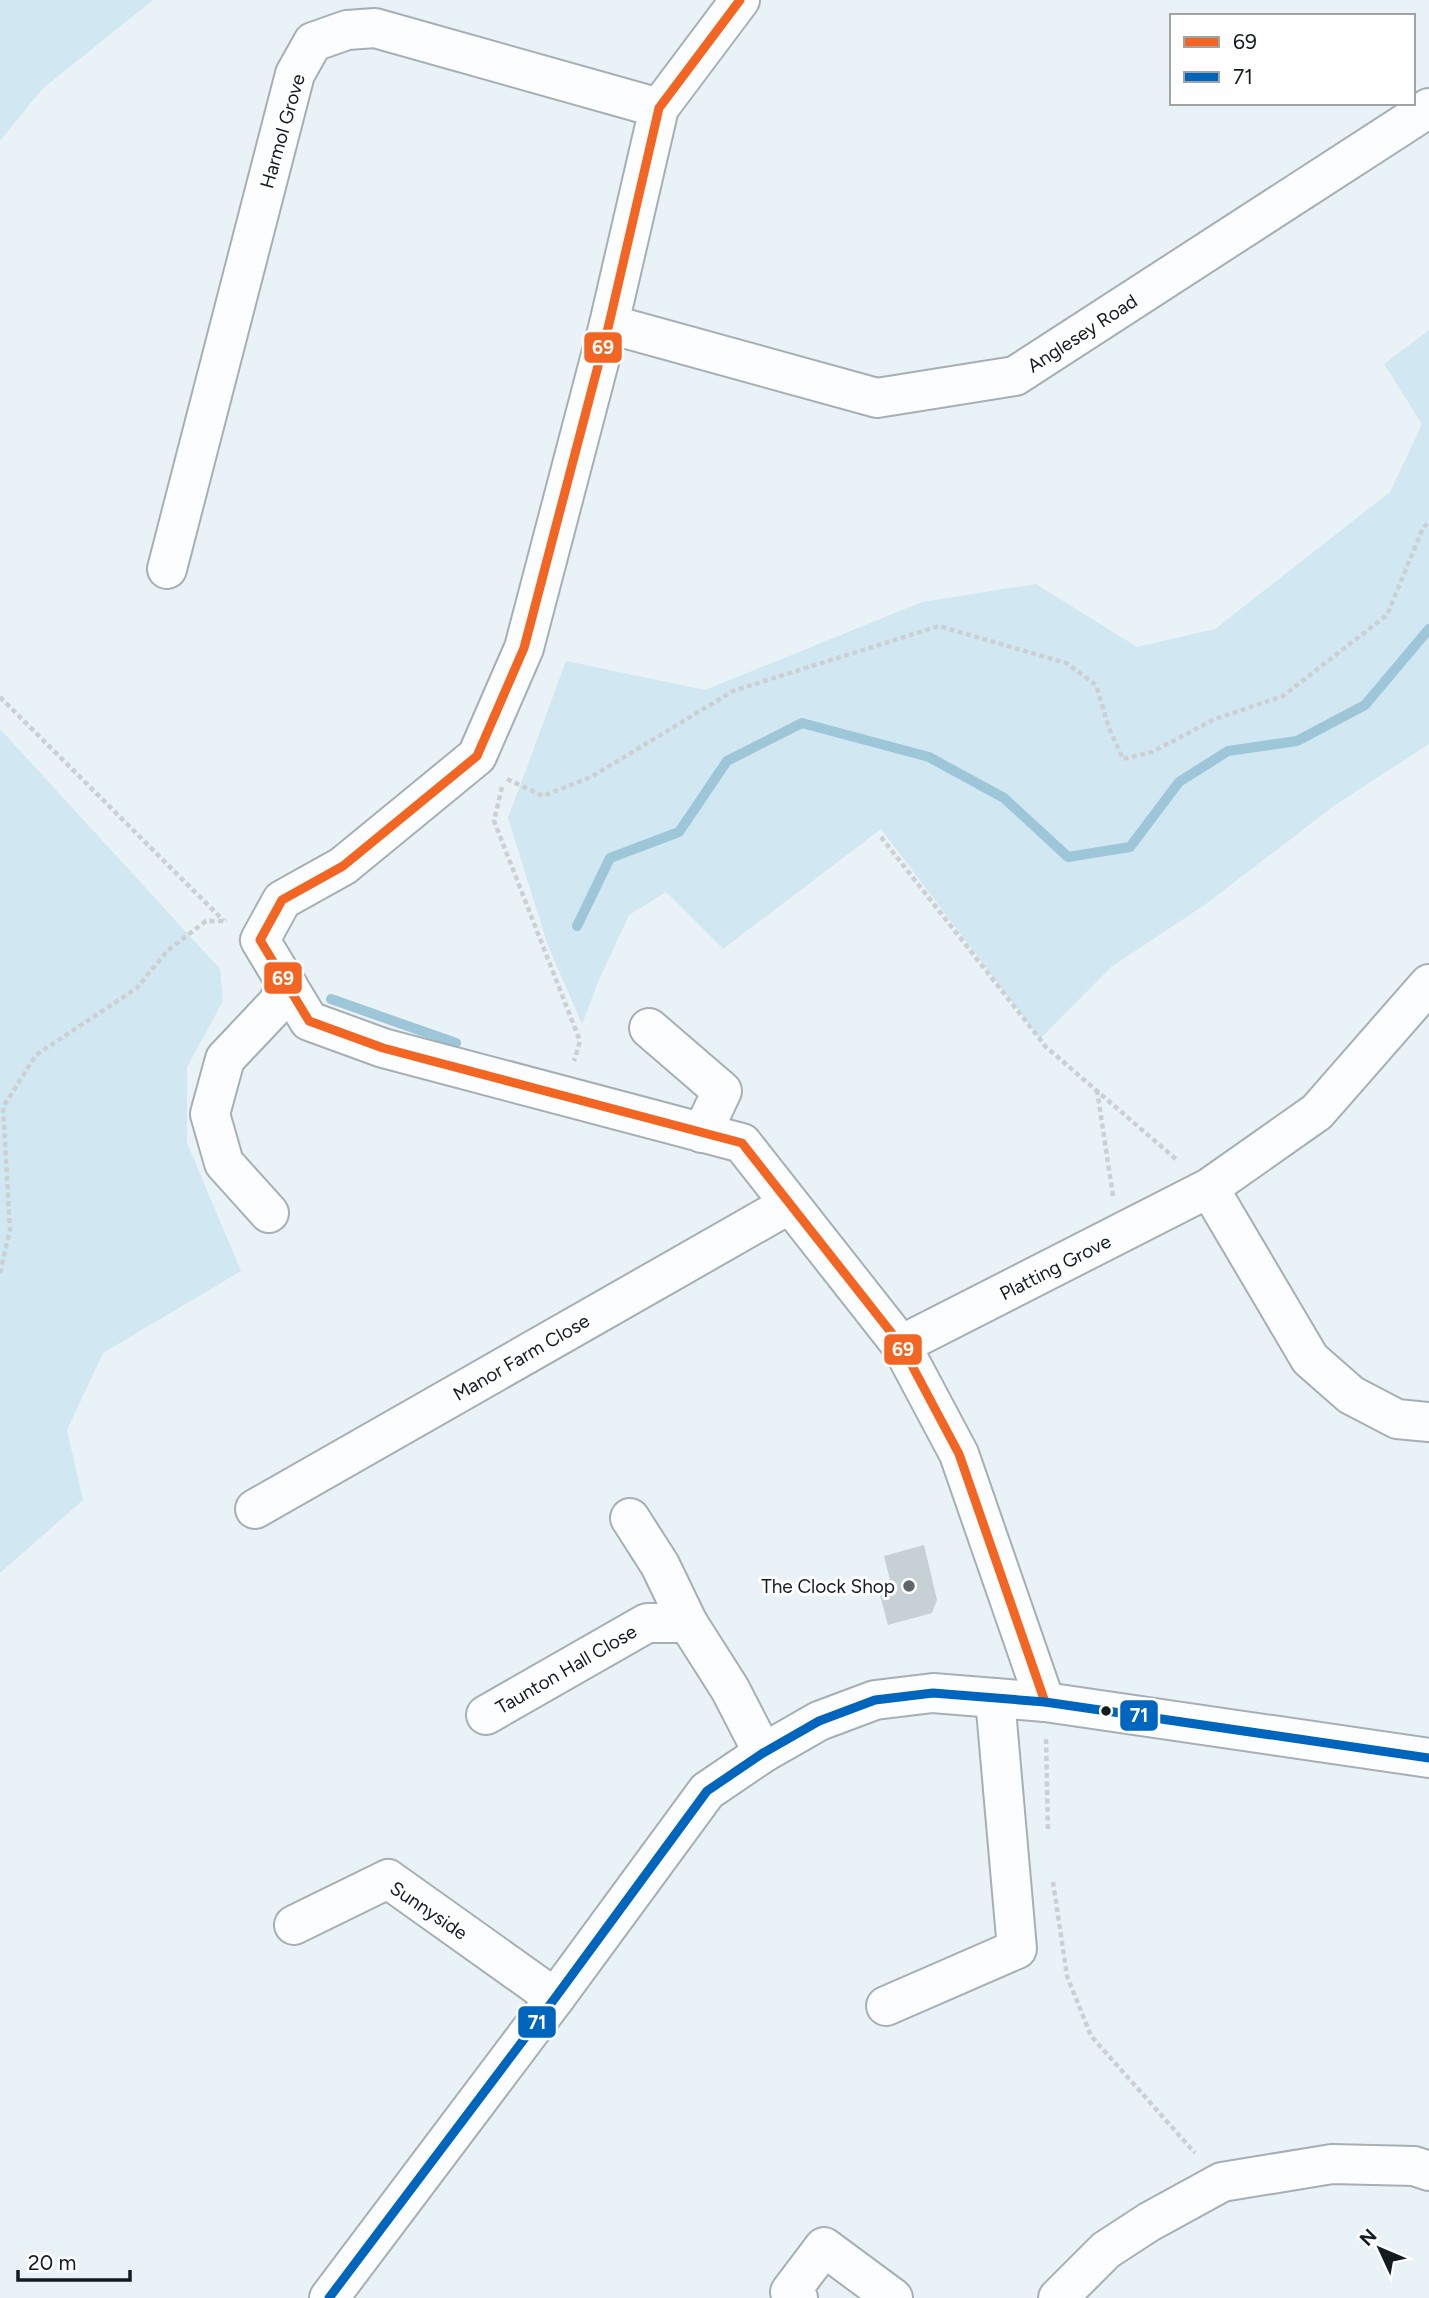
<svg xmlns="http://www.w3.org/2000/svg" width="1429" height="2298" viewBox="0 0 1429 2298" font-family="Figtree,sans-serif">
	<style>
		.green { fill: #d1e8f2 }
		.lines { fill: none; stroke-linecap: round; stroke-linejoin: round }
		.stream { stroke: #9dc7d9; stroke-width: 10 }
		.building { fill: #c7d0d5 }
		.minor-casing { stroke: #a6afb3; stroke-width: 42 }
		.path { stroke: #cdd0d3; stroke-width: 4.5; stroke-dasharray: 5 3.5; stroke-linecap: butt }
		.minor { stroke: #fcfdfe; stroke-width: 38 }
		.bus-1-casing { stroke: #fefefe; stroke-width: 14 }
		.bus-2-casing { stroke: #fefefe; stroke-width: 14 }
		.bus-1 { stroke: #f26522; stroke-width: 9 }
		.bus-2 { stroke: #0065bd; stroke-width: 9 }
		.poi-dot { fill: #5d676c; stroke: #fefefe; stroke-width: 2.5 }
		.bus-dot { fill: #121c21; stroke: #fefefe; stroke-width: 2.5 }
		.labels { text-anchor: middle; stroke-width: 6; stroke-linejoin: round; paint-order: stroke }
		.street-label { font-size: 19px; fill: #121c21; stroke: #fefefe }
		.poi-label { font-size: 19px; fill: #121c21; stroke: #fefefe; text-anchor: end }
		.line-badge { stroke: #fefefe; stroke-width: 2.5 }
		.badge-label { font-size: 19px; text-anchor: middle; font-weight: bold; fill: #fff }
	</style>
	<rect width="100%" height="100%" fill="#e9f2f6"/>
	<g class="green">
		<path d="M0 0H153L42 89 0 141Z"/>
		<path d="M1429 330V744L1335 805 1206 904 1111 967 1040 1039 881 829 723 949 666 892 629 915 598 982 582 1024 548 946 508 818 566 661 705 690 922 602 1036 584 1137 647 1215 629 1390 492 1422 424 1384 364Z"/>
		<path d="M0 729 220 969 223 1001 187 1067V1143L241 1271 103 1353 67 1430 83 1500 0 1573Z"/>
	</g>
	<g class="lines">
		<g class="stream">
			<path d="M577 926 610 858 679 832 727 761 802 723 929 757 1004 798 1068 857 1130 847 1179 782 1228 751 1297 741 1365 705 1429 629"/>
			<path d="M331 999 456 1043"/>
		</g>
	</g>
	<path class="building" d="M924 1545 937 1600 932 1613 888 1625 878 1588 891 1584 884 1556Z"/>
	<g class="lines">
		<defs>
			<g id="minor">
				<path d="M740 0 659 108 609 324 524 648 477 756 343 866 282 900 260 940 309 1021 383 1048 742 1143 901 1345 959 1454 1045 1702"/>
				<path d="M609 324 877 398 1015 376 1429 108"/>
				<path d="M167 569 295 74 313 42 347 30 375 28 659 108"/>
				<path d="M649 1028 722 1091 702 1133"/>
				<path d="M1209 1188 1310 1359 1351 1395 1397 1419 1429 1422"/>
				<path d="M269 1213 224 1163 210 1114 225 1059 276 1005 288 986"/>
				<path d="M901 1345 1209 1188 1317 1112 1429 984"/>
				<path d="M255 1509 788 1205"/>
				<path d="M630 1518 660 1565 688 1623"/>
				<path d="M486 1715 647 1623H688L730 1689 763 1753"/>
				<path d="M294 1925 388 1879 555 1998"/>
				<path d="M886 2006 1017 1949 995 1698"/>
				<path d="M329 2298 555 1998 707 1791 763 1753 819 1721 875 1700 933 1693 1045 1702 1429 1758"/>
				<path d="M798 2298 790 2292 824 2247 893 2298"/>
				<path d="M1058 2298 1106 2250 1149 2222 1222 2182 1332 2164 1414 2166 1429 2171"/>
			</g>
		</defs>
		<use href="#minor" class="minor-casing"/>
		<g class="path">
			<path d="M0 697 224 921"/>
			<path d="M507 779 543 796 591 777 733 691 939 626 1066 663 1096 685 1109 728 1123 759 1152 752 1215 719 1283 696 1387 615 1423 528 1429 522"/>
			<path d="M502 787 494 821 580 1041 574 1061"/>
			<path d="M881 837 1046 1047 1177 1160"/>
			<path d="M1097 1090 1113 1196"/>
			<path d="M0 1273 10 1230 3 1107 36 1055 137 988 167 951 206 921H227"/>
			<path d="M1046 1739 1048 1831"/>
			<path d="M1053 1882 1067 1976 1091 2036 1195 2153"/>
		</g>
		<use href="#minor" class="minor"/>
		<defs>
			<path id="bus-1" d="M740 0 659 108 609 324 524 648 477 756 343 866 282 900 260 940 309 1021 383 1048 742 1143 901 1345 959 1454 1045 1702"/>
			<path id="bus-2" d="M329 2298 555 1998 707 1791 763 1753 819 1721 875 1700 933 1693 1045 1702 1429 1758"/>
		</defs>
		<use href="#bus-1" class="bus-1-casing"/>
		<use href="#bus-2" class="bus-2-casing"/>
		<use href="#bus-1" class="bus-1"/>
		<use href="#bus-2" class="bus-2"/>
	</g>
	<circle class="poi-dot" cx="909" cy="1586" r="7"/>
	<circle class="bus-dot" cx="1106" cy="1711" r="6"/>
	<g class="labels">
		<g class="street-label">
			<text transform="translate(282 131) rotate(-74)" y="7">Harmol Grove</text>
			<text transform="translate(1082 333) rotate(-33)" y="7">Anglesey Road</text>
			<text transform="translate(1055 1267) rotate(-27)" y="7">Platting Grove</text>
			<text transform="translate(521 1357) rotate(-30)" y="7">Manor Farm Close</text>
			<text transform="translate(566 1669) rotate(-30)" y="7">Taunton Hall Close</text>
			<text transform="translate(429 1910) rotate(34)" y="7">Sunnyside</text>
		</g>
		<g class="poi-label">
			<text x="895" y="1593">The Clock Shop</text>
		</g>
	</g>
	<g class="line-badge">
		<rect x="583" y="331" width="40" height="33" rx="7" fill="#f26522"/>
		<rect x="263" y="961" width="40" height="34" rx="7" fill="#f26522"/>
		<rect x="883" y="1333" width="40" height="33" rx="7" fill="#f26522"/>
		<rect x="1119" y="1699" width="40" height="33" rx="7" fill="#0065bd"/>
		<rect x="517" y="2005" width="40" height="34" rx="7" fill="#0065bd"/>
	</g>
	<g class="badge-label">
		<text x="603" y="354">69</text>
		<text x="283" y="985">69</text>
		<text x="903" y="1356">69</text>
		<text x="1139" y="1722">71</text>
		<text x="537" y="2029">71</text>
	</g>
	<rect x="1170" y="14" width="245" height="91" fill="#fefefe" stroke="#a0a4a6" stroke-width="2"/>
	<rect x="1184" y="37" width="35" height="10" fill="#f26522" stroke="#a0a4a6" stroke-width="2"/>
	<text x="1233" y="49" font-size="21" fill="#121c21">69</text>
	<rect x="1184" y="72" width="35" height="10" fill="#0065bd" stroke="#a0a4a6" stroke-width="2"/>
	<text x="1233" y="84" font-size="21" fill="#121c21">71</text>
	<g transform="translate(1380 2249) rotate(314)" stroke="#fefefe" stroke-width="5" paint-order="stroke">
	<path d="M0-5L12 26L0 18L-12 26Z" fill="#121c21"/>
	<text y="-10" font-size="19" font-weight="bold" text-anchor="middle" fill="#121c21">N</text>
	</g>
	<path d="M18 2270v10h112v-10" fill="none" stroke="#121c21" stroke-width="3.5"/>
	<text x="28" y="2270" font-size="21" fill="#121c21" stroke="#fefefe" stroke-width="5" paint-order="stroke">20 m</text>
</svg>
